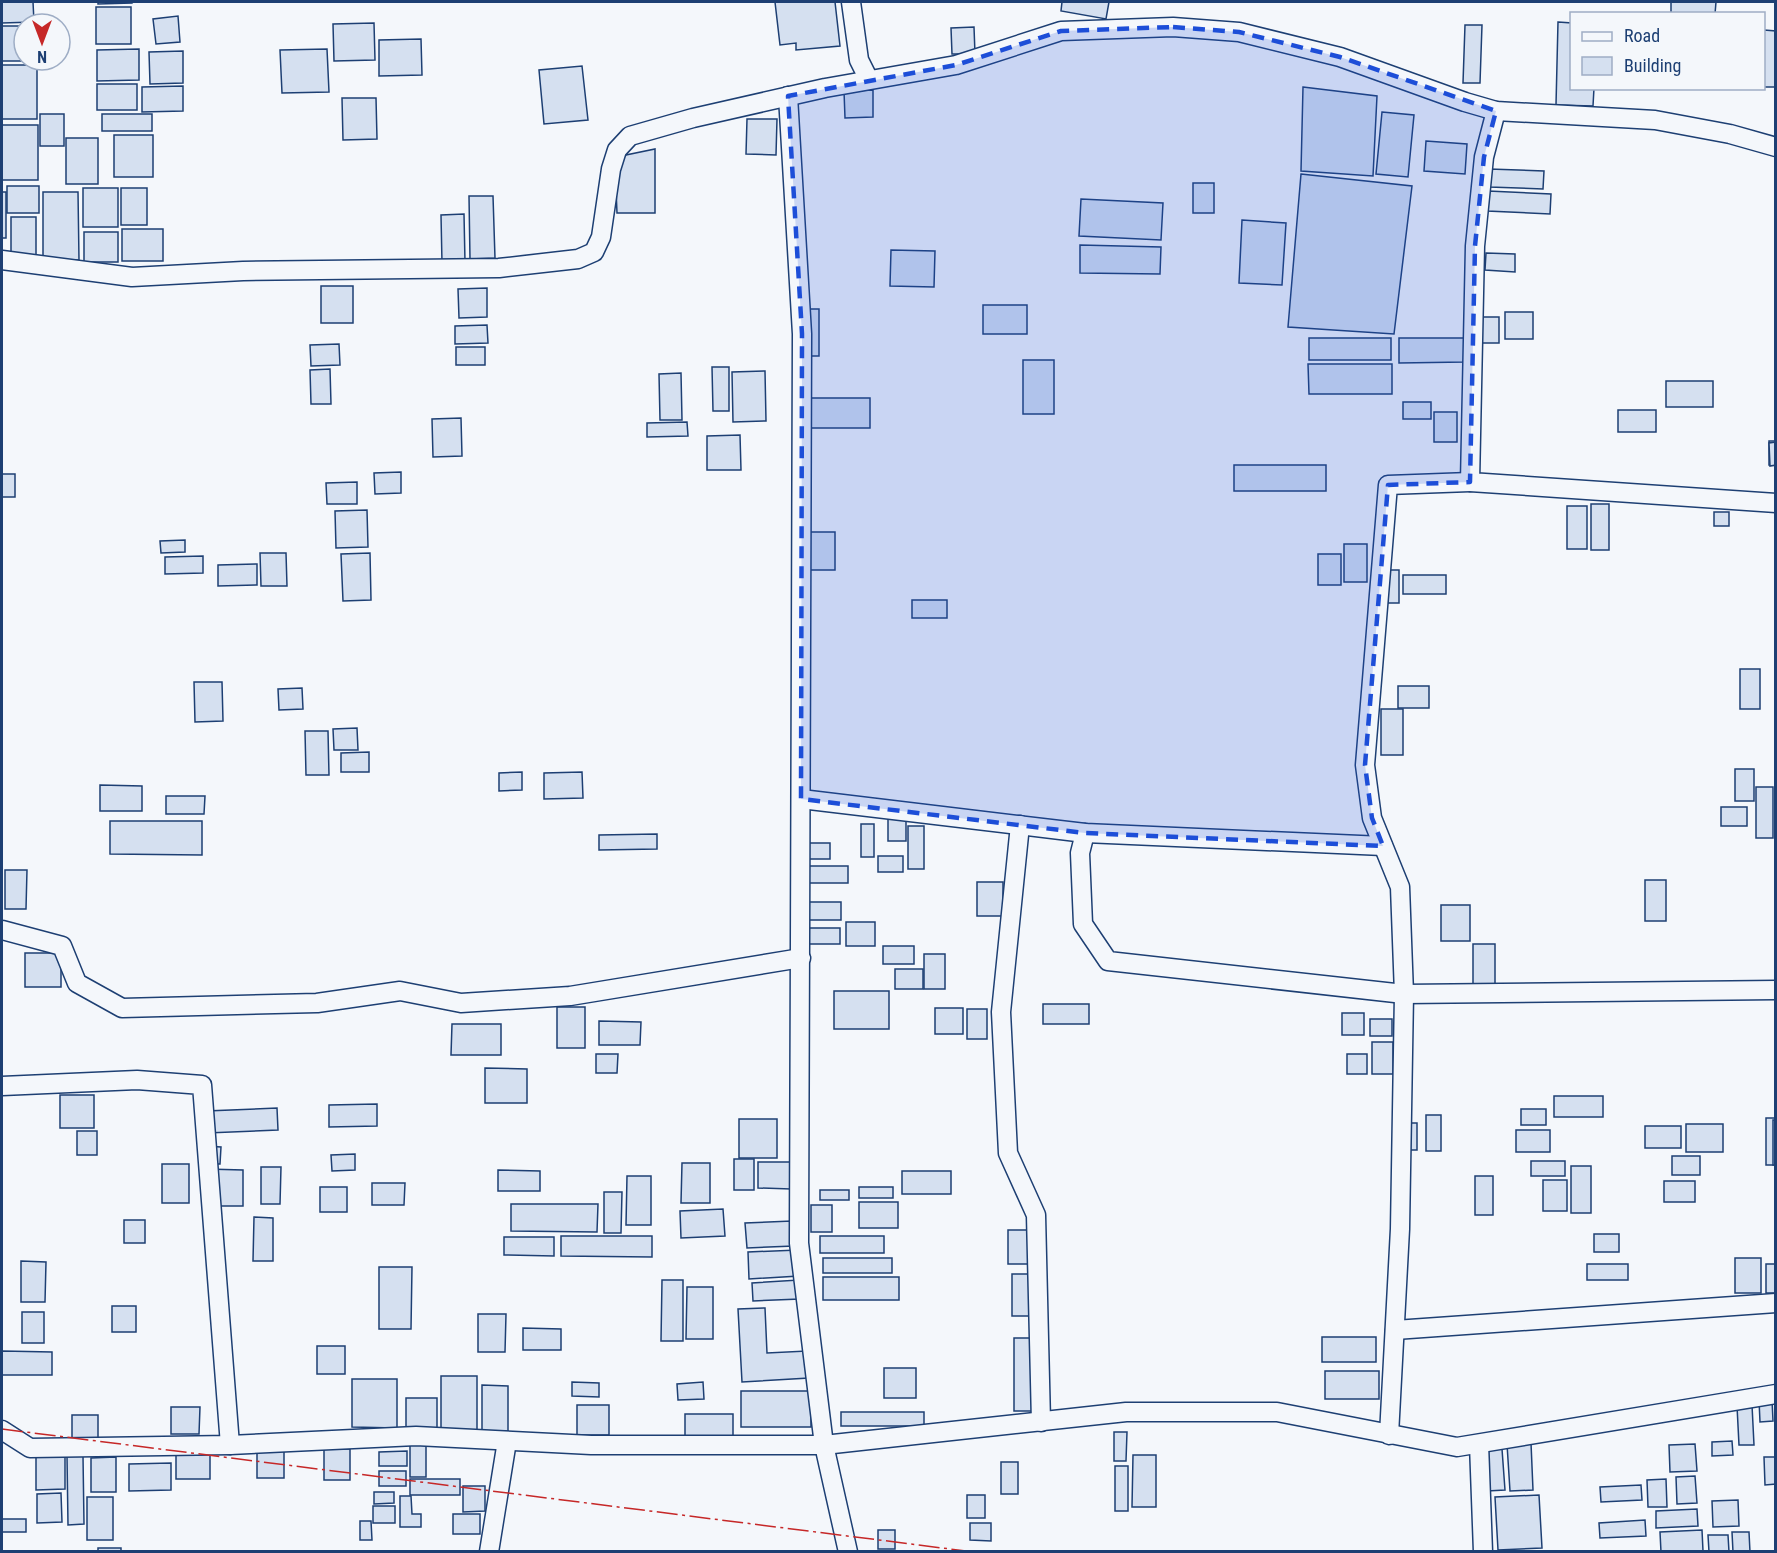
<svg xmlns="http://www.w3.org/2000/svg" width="1777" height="1553" viewBox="0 0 1777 1553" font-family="'Roboto Condensed',sans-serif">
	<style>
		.building { fill: #d5e0f0; stroke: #1d3f73; stroke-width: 1.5 }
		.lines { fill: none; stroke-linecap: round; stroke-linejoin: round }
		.street-casing { stroke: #1d3f73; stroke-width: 21 }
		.street { stroke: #f4f7fb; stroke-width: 18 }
		.power { stroke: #c62828; stroke-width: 1.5; stroke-dasharray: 21 4.5 3 4.5; stroke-linecap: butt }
		.marked { fill: #1d4ed8; fill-opacity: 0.2; stroke: #1d4ed8; stroke-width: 4.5; stroke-dasharray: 12 8; stroke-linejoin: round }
	</style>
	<rect width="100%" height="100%" fill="#f4f7fb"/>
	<g class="building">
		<path d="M2 2H33L34 22 2 23Z"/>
		<path d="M98 2H132V3L98 4Z"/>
		<path d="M775 2H835L840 46 796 50V43L780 45Z"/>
		<path d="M1062 2H1109L1106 19 1061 11Z"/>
		<path d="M1671 2H1716L1715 14H1671Z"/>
		<rect x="96" y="7" width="35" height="37"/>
		<path d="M178 16 180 42 156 44 153 19Z"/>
		<path d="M1558 22 1572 23V88H1594L1593 106 1556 105Z"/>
		<path d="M374 23 375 60 334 61 333 24Z"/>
		<path d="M1465 25H1482L1480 83H1463Z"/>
		<path d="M2 26H24V60L33 61H2Z"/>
		<path d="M974 27 975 54H952L951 28Z"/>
		<path d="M1764 30 1776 31V87H1764Z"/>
		<path d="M421 39 422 75 379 76V40Z"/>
		<path d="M139 49V80L97 81V50Z"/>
		<path d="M327 49 329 92 282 93 280 50Z"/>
		<path d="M183 51V83L150 84 149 52Z"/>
		<rect x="2" y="65" width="35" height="54"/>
		<path d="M582 66 588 120 544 124 539 70Z"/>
		<rect x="97" y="84" width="40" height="26"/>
		<path d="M183 86V111L142 112V87Z"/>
		<path d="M1303 87 1377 96 1373 176 1301 171Z"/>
		<path d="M873 90V117L845 118 844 91Z"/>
		<path d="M342 98H376L377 139 343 140Z"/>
		<path d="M1382 112 1414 115 1408 177 1376 174Z"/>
		<rect x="40" y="114" width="24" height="32"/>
		<rect x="102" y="114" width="50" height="17"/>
		<path d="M747 119H777L776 155 746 154Z"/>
		<rect x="2" y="125" width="36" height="55"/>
		<rect x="114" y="135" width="39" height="42"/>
		<rect x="66" y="138" width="32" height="46"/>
		<path d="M1426 141 1467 144 1465 174 1424 171Z"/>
		<path d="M655 149V213H617L615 165 626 155Z"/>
		<path d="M1489 169 1544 171 1543 189 1489 187Z"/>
		<path d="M1301 174 1412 186 1394 334 1288 327Z"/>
		<rect x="1193" y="183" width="21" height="30"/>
		<rect x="7" y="186" width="32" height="27"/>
		<rect x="83" y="188" width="35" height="39"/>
		<rect x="121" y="188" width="26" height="37"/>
		<path d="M1488 191 1551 194 1550 214 1487 211Z"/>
		<rect x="2" y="192" width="4" height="46"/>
		<path d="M43 192H78L79 260H43Z"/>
		<path d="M469 196H493L495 258 470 259Z"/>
		<path d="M1081 199 1163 203 1161 240 1079 236Z"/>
		<path d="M464 214 465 262 442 263 441 215Z"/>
		<rect x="11" y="217" width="25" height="41"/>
		<path d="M1242 220 1286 223 1282 285 1239 283Z"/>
		<rect x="122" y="229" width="41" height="32"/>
		<rect x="84" y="232" width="34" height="30"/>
		<path d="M1080 245 1161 247 1160 274 1080 273Z"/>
		<path d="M891 250 935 251 934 287 890 286Z"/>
		<path d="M1486 253 1515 254V272L1485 270Z"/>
		<rect x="321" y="286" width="32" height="37"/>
		<path d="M487 288V317L459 318 458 289Z"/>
		<rect x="983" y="305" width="44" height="29"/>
		<rect x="802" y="309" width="17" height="47"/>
		<rect x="1505" y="312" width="28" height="27"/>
		<rect x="1480" y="317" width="19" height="26"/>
		<path d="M487 325 488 343 455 344V326Z"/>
		<rect x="1309" y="338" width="82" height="22"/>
		<path d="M1399 338H1465V362L1399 363Z"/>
		<path d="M339 344 340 365 311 366 310 345Z"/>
		<rect x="456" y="347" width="29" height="18"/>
		<rect x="1023" y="360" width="31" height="54"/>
		<path d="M1308 364H1392V394H1309Z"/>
		<path d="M712 367H729V411H713Z"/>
		<path d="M330 369 331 404H311L310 370Z"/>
		<path d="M765 371 766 421 733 422 732 372Z"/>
		<path d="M681 373 682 420H660L659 374Z"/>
		<rect x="1666" y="381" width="47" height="26"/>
		<rect x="801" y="398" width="69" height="30"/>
		<rect x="1403" y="402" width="28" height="17"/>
		<rect x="1618" y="410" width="38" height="22"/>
		<rect x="1434" y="412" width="23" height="30"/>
		<path d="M461 418 462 456 433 457 432 419Z"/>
		<path d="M687 422 688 436 647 437V423Z"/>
		<path d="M740 435 741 470H707V436Z"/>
		<rect x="1769" y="441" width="7" height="24"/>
		<path d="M1776 442V465L1770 466 1769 443Z"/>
		<rect x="1234" y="465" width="92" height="26"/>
		<path d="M401 472V493L375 494 374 473Z"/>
		<rect x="2" y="474" width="13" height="23"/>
		<path d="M357 482V504H327L326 483Z"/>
		<rect x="1591" y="504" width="18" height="46"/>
		<rect x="1567" y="506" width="20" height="43"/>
		<path d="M367 510 368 547 336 548 335 511Z"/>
		<rect x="1714" y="512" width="15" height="14"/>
		<rect x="806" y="532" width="29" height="38"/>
		<path d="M185 540V552L161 553 160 541Z"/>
		<rect x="1344" y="544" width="23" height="38"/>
		<path d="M260 553H286L287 586H261Z"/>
		<path d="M370 553 371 600 343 601 341 554Z"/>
		<rect x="1318" y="554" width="23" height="31"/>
		<path d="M203 556V573L165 574V557Z"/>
		<path d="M257 564V585L218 586V565Z"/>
		<rect x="1381" y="570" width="18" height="33"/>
		<rect x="1403" y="575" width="43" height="19"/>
		<rect x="912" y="600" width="35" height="18"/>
		<rect x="1740" y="669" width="20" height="40"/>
		<path d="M194 682H222L223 721 195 722Z"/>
		<rect x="1398" y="686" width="31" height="22"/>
		<path d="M302 688 303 709 279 710 278 689Z"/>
		<rect x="1381" y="709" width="22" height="46"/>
		<path d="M357 728 358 750H334L333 729Z"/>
		<path d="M305 731H328L329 775H306Z"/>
		<path d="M369 752V772H341V753Z"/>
		<rect x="1735" y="769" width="19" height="32"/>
		<path d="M522 772V790L499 791V773Z"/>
		<path d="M582 772 583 798 544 799V773Z"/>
		<path d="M100 785 142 786V811H100Z"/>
		<rect x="1756" y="787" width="17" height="51"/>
		<path d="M166 796H205L204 814H166Z"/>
		<rect x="1721" y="807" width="26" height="19"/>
		<rect x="888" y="819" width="18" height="22"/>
		<path d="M110 821H202V855L110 854Z"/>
		<rect x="861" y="824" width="13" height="33"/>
		<rect x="908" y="826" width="16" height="43"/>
		<path d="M657 834V849L599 850V835Z"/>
		<rect x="800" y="843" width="30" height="16"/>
		<rect x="878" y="856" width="25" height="16"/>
		<rect x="799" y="866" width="49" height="17"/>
		<path d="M5 870H27L26 909H5Z"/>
		<rect x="1645" y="880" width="21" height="41"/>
		<rect x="977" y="882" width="26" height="34"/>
		<rect x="797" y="902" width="44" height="18"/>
		<rect x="1441" y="905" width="29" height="36"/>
		<rect x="846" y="922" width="29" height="24"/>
		<rect x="802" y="928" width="38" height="16"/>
		<rect x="1473" y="944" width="22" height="41"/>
		<rect x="883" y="946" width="31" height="18"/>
		<rect x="25" y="953" width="36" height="34"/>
		<rect x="924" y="954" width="21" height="35"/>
		<rect x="895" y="969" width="28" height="20"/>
		<rect x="834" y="991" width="55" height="38"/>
		<rect x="1043" y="1004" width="46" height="20"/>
		<rect x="557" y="1007" width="28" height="41"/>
		<rect x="935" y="1008" width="28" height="26"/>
		<rect x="967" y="1009" width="20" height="30"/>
		<rect x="1342" y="1013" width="22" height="22"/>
		<rect x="1370" y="1019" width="22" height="17"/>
		<path d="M599 1021 641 1022 640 1045H599Z"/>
		<path d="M452 1024H501V1055H451Z"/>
		<rect x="1372" y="1042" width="21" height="32"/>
		<path d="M596 1054H618L617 1073H596Z"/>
		<rect x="1347" y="1054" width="20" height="20"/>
		<path d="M485 1068 527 1069V1103H485Z"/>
		<rect x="60" y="1095" width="34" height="33"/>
		<rect x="1554" y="1096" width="49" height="21"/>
		<path d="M377 1104V1126L329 1127V1105Z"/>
		<path d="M277 1108 278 1130 207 1133 206 1111Z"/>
		<rect x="1521" y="1109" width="25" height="16"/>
		<rect x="1426" y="1115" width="15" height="36"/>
		<rect x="1766" y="1118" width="10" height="47"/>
		<rect x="739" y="1119" width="38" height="39"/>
		<rect x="1773" y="1120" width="3" height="45"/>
		<rect x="1403" y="1123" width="14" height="27"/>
		<rect x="1686" y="1124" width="37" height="28"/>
		<rect x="1645" y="1126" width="36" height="22"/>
		<rect x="1516" y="1130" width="34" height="22"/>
		<rect x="77" y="1131" width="20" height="24"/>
		<path d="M205 1146 221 1147 220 1164H205Z"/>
		<path d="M355 1154V1170L332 1171 331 1155Z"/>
		<rect x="1672" y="1156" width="28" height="19"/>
		<rect x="734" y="1159" width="20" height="31"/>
		<rect x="1531" y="1161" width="34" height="15"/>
		<path d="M758 1162H791V1189L758 1188Z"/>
		<path d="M682 1163H710V1203H681Z"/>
		<rect x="162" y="1164" width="27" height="39"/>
		<rect x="1571" y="1166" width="20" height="47"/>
		<path d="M261 1167H281L280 1204H261Z"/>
		<path d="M206 1169 243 1170V1206H206Z"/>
		<path d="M498 1170 540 1171V1191H498Z"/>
		<rect x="902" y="1171" width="49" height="23"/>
		<path d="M627 1176H651V1225H626Z"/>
		<rect x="1475" y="1176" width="18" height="39"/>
		<rect x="1543" y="1180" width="24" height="31"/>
		<rect x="1664" y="1181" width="31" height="21"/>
		<path d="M372 1183H405L404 1205H372Z"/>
		<rect x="320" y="1187" width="27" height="25"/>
		<rect x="859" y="1187" width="34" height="11"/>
		<rect x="820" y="1190" width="29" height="10"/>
		<path d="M604 1192H622L621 1233H604Z"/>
		<rect x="859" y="1202" width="39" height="26"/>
		<path d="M511 1204H598L597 1232 511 1231Z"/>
		<rect x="811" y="1205" width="21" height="27"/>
		<path d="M723 1209 725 1236 681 1238 680 1211Z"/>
		<path d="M254 1217 273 1218V1261H253Z"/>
		<rect x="124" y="1220" width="21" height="23"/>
		<path d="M792 1221 794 1246 747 1248 745 1223Z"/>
		<rect x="1008" y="1230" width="25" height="34"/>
		<rect x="1594" y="1234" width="25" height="18"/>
		<path d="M561 1236H652V1257L561 1256Z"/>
		<rect x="820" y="1236" width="64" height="17"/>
		<path d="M504 1237H554V1256L504 1255Z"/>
		<path d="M798 1250 799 1276 749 1279 748 1252Z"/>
		<rect x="823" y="1258" width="69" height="15"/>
		<rect x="1735" y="1258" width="26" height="35"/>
		<path d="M21 1261 46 1262 45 1302H21Z"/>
		<rect x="1587" y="1264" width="41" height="16"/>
		<rect x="1766" y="1264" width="10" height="29"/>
		<path d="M379 1267H412L411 1329H379Z"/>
		<rect x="1012" y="1274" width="22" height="42"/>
		<rect x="823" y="1277" width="76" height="23"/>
		<path d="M662 1280H683V1341H661Z"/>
		<path d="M799 1280 800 1299 753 1301 752 1283Z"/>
		<path d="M687 1287H713V1339H686Z"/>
		<rect x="112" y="1306" width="24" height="26"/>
		<path d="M765 1308 767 1353 807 1351 809 1378 742 1382 738 1309Z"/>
		<rect x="22" y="1312" width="22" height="31"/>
		<path d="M478 1314H506L505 1352H478Z"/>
		<path d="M523 1328 561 1329V1350H523Z"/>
		<rect x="1322" y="1337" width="54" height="25"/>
		<rect x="1014" y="1338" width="22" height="73"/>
		<rect x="317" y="1346" width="28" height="28"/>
		<path d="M2 1351 52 1352V1375H2Z"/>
		<rect x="884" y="1368" width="32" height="30"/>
		<rect x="1325" y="1371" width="54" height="28"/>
		<path d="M441 1376H477V1431L441 1430Z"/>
		<path d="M352 1379H397V1428L352 1427Z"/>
		<path d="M572 1382 599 1383V1397L572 1396Z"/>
		<path d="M703 1382 704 1399 678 1400 677 1384Z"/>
		<path d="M482 1385 508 1386V1434H482Z"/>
		<rect x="741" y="1391" width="70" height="36"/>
		<path d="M406 1398H437V1429L406 1428Z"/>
		<path d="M1759 1400H1772L1773 1421 1760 1422Z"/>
		<rect x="577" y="1405" width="32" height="30"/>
		<path d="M1752 1405 1754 1445H1739L1737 1406Z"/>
		<path d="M171 1407H200L199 1434H171Z"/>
		<rect x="841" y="1412" width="83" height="14"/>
		<rect x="685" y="1414" width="48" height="23"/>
		<rect x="72" y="1415" width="26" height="24"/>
		<path d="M1114 1432H1127L1126 1461H1114Z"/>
		<path d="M1732 1441 1733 1455 1712 1456V1442Z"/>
		<rect x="410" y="1442" width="16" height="35"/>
		<path d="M1531 1443 1533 1490 1510 1491 1507 1444Z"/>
		<path d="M1695 1444 1697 1471 1670 1472 1669 1445Z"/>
		<rect x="176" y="1449" width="34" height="30"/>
		<rect x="324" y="1449" width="26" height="31"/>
		<path d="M1502 1449 1505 1490 1487 1491 1485 1450Z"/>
		<rect x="257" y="1451" width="27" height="27"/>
		<path d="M407 1451V1466H379V1452Z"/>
		<path d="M36 1455H65V1489L36 1490Z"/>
		<path d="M1133 1455H1156V1507H1132Z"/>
		<path d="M67 1456H83L84 1524 68 1525Z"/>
		<path d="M116 1457V1492H91V1458Z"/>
		<path d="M1764 1457H1776V1484L1765 1485Z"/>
		<rect x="1001" y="1462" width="17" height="32"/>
		<path d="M171 1463V1490L129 1491V1464Z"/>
		<rect x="1115" y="1466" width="13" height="45"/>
		<rect x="379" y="1471" width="27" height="15"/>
		<path d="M1695 1476 1697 1503 1677 1504 1676 1477Z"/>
		<rect x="410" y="1479" width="50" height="16"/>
		<path d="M1666 1479 1667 1507H1648L1647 1480Z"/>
		<path d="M1641 1485 1642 1500 1601 1502 1600 1487Z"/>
		<path d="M463 1486H485V1511L463 1512Z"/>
		<path d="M374 1492H394V1503L374 1504Z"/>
		<path d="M61 1493 62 1522 37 1523V1494Z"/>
		<rect x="967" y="1495" width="18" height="23"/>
		<path d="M1539 1495 1542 1548 1498 1550 1495 1497Z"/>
		<path d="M400 1496H411L412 1514H421V1527H400Z"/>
		<rect x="87" y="1497" width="26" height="43"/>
		<path d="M1738 1500 1739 1526 1713 1527 1712 1501Z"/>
		<rect x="373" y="1506" width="22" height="17"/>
		<path d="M1697 1509 1698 1526 1656 1528V1511Z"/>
		<rect x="453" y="1514" width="27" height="20"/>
		<rect x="2" y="1519" width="24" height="13"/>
		<path d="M1645 1520 1646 1536 1600 1538 1599 1523Z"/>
		<path d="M360 1521H371L372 1540H360Z"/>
		<path d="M970 1523H991V1541L970 1540Z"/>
		<rect x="878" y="1530" width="17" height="19"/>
		<path d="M1702 1530 1703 1551 1661 1552 1660 1532Z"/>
		<path d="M1732 1532H1749L1750 1552H1733Z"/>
		<path d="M1708 1535H1728L1729 1552H1709Z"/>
		<rect x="98" y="1548" width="23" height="4"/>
	</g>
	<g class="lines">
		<defs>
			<g id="street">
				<path d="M851 2 859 60 868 78"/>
				<path d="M788 96 802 334 799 1243 824 1445 848 1552"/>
				<path d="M1496 111 1484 157 1475 246 1470 482 1776 503"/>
				<path d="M2 260 132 277 243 271 499 268 578 259 594 252 601 237 611 169 617 150 630 136 693 118 825 88 956 65 1061 31 1173 27 1239 32 1340 57 1465 102 1496 111 1655 120 1730 134 1776 147"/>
				<path d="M801 799 1085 833 1383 846"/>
				<path d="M1020 825 1001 1012 1008 1153 1036 1215 1041 1422"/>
				<path d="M1085 833 1080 853 1083 924 1108 961 1404 994 1776 990"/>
				<path d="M2 930 62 946 77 983 122 1008 317 1003 400 991 461 1003 570 996 801 958"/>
				<path d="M2 1086 137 1080 202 1085 230 1445"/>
				<path d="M1395 1330 1776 1303"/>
				<path d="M2 1430 30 1448 230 1445 416 1436 591 1445H824L1126 1412H1277L1457 1447 1776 1394"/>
				<path d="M1389 1435 1400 1229 1404 994 1400 887 1372 818 1365 765 1388 485 1470 482"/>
				<path d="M1479 1444 1483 1552"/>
				<path d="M489 1552 507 1441"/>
			</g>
		</defs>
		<use href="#street" class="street-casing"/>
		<use href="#street" class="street"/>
		<path class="power" d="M2 1429 974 1552"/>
	</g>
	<path class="marked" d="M1173 27 1239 32 1340 57 1496 111 1484 157 1475 246 1470 482 1388 485 1365 765 1372 818 1383 846 1085 833 801 799 802 334 788 96 956 65 1061 31Z"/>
	<rect width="1777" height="1553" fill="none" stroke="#1d3f73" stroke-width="6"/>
	<rect x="1570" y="12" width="195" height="78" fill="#f4f7fb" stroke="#9eadc5" stroke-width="1.5"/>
	<rect x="1582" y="32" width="30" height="9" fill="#f4f7fb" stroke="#9eadc5" stroke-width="1.5"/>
	<text x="1624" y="42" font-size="18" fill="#1d3f73">Road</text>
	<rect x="1582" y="57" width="30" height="18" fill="#d5e0f0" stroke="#9eadc5" stroke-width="1.5"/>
	<text x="1624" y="72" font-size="18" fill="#1d3f73">Building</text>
	<g transform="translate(42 42) rotate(180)"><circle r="28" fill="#f4f7fb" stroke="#9eadc5" stroke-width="1.5"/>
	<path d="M0-4.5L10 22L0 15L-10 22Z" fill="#c62828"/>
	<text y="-9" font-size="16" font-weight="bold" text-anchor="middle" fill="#1d3f73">N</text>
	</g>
</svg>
